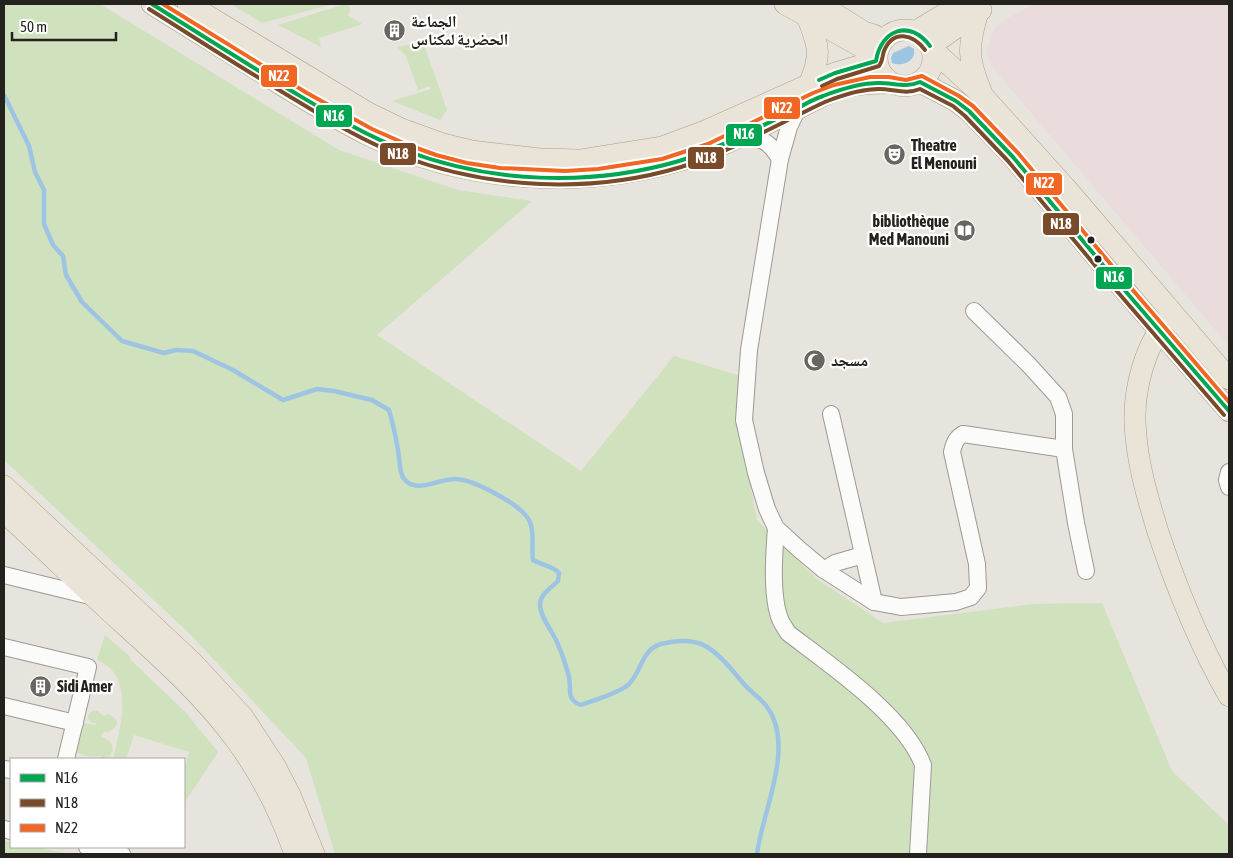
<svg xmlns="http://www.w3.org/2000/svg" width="1233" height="858" viewBox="0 0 1233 858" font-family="'Asap Condensed','Noto Naskh Arabic',sans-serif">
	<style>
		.education { fill: #eadbdd }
		.green { fill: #d0e1be }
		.water { fill: #9ec4e3 }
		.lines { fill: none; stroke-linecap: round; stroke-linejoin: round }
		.stream { stroke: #9ec4e3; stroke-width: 4.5 }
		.minor-casing { stroke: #9c9a94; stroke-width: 18 }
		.major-casing { stroke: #aba089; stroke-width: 22 }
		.minor { stroke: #fbfbfa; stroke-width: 16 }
		.major { stroke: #eae4d8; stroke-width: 21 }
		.bus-1-casing { stroke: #fff; stroke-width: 8 }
		.bus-2-casing { stroke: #fff; stroke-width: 8 }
		.bus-3-casing { stroke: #fff; stroke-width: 8 }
		.bus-1 { stroke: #00a651; stroke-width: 4 }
		.bus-2 { stroke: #7a4b2a; stroke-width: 4 }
		.bus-3 { stroke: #f26522; stroke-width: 4 }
		.bus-dot { fill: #24221d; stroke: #fff; stroke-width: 2 }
		.labels { text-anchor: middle; stroke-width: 4.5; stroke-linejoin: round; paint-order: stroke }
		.poi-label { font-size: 16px; font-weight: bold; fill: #24221d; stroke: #fff; text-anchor: start }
		.line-badge { stroke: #fff; stroke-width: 2 }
		.badge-label { font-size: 14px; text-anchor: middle; font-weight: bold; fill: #fff }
	</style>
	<rect width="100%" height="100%" fill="#e6e4dc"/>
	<path class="education" d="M1034 4H1229V346L993 68 987 55 988 45 995 28 1003 21Z"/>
	<g class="green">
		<path d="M4 4H100L339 150 458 190 532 201 377 335 581 471 674 356 741 376 739 428 757 520 817 579 883 623 1033 604 1102 603 1172 771 1229 825V854H335L306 758 190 634 4 460Z"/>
		<path d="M231 4H333L262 23Z"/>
		<path d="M345 4H349L350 12 348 15 362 24 319 38 321 47 278 25Z"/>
		<path d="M423 42 447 110 440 120 392 101 431 89 430 86 418 90 406 56 397 47Z"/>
		<path d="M105 635 129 656 131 660 186 713 218 752 184 803V771L189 752 134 735 126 759 122 758V759H113C119 734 132 690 110 668 107 665 101 662 97 660Z"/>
		<path d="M93 711H98L103 716 108 714C122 720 118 727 107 733L104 731 101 736 111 742 113 750 109 757 104 759 100 756C93 758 83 756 77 752L76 747 81 726 83 723 96 725V723L91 722 88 718 89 714Z"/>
		<path d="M4 841 11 842V847H34L70 854H4Z"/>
	</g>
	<path class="water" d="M909 46 914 49C916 61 903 67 892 63L891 58 893 53Z"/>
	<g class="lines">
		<path class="stream" d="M4 95 29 146 35 172 44 190V224L53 245 63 256 66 275 82 302 122 341 164 353 176 350 193 351 233 370 283 400 317 389 334 391 372 400 389 410C395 431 398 444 400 466 401 472 401 476 405 480 418 494 439 478 456 479 474 480 523 505 530 522 535 535 531 547 533 560 541 565 553 566 559 573L558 581C551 588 540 594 540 605 540 618 555 634 559 647 563 655 565 664 568 673 573 687 564 699 581 705 592 701 622 692 629 684 642 671 641 650 661 644 696 635 711 645 733 671 739 678 744 685 751 691 756 696 763 701 767 707 796 746 762 812 757 854"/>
		<defs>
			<g id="minor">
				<path d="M798 108 789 127 780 159 749 350 744 420 756 473 767 509 776 528 800 550 824 570 874 602 901 607 956 602 971 597 978 588 977 564 952 452C954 444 955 439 963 434L1064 449 1076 523 1086 571"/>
				<path d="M739 137C761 138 768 139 780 159"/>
				<path d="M974 311 1029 365 1058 397 1064 414V449"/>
				<path d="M831 414 874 602"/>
				<path d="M1229 472 1227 480 1229 487"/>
				<path d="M776 528C774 554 771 596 780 619 782 624 786 629 788 633 830 665 905 716 923 765L918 854"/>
				<path d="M824 570 835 563 863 555"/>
				<path d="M4 575 94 597"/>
				<path d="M4 647 88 667 66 759"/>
				<path d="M4 706 75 723"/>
				<path d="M4 769 11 770"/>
				<path d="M4 829 11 831"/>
				<path d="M87 847 122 854"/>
			</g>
			<g id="major">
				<path d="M152 4C193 29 233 55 274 80 306 100 338 120 372 137 468 183 583 190 685 159 723 147 759 127 795 110 811 102 828 92 846 87 860 83 875 83 890 83"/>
				<path d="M188 4 368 113 399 128 443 144 471 151 540 159 580 160 662 147 705 131 835 73 876 61"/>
				<path d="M785 4 876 55"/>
				<path d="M819 4 864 32 874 35"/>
				<path d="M978 12C968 46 967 58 981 91"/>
				<path d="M807 16C819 48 822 53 809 85"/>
				<circle cx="905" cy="58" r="28"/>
				<path d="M915 32 961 4"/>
				<path d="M930 46 981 10"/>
				<path d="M932 49 983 96 1065 187 1229 379"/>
				<path d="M920 82 956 101 969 111 1013 157 1108 271 1229 411"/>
				<path d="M1167 321C1145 345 1134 389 1135 421 1136 459 1147 496 1158 532 1177 589 1199 644 1229 696"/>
				<path d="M4 486 192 662 243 717 275 766 290 795 314 854"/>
				<path d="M4 512C42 547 79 583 117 618 159 656 202 694 236 740 261 774 281 814 295 854"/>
			</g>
		</defs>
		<use href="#minor" class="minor-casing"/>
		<use href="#major" class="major-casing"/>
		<use href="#minor" class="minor"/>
		<use href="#major" class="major"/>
		<defs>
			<g id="bus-1">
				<path d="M152 4C198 33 244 62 290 90 327 112 364 135 404 150 490 183 590 187 679 161 717 149 753 130 789 113 800 107 811 100 823 96 841 89 860 83 879 83 894 83 906 88 920 82L956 101 969 111 1013 157 1108 271 1229 411"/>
				<path d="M819 80 835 73 876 61C881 29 910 19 930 46"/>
			</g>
			<g id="bus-2">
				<path d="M149 9C194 37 238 66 284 93 322 116 360 140 402 156 489 189 591 194 681 167 720 155 756 136 792 118 805 112 817 105 830 100 846 94 862 89 879 89 893 89 906 95 920 89L953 106 965 116 1008 161 1103 275 1224 415"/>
				<path d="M822 86 837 79 879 66C883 61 882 57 884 51 893 29 913 34 925 50"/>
			</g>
			<path id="bus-3" d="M163 4 307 93 372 129 406 144 436 155 467 163 500 168 565 171 598 169 662 159 708 144 813 93 834 85 870 77H889L906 80 922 76 959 96 973 106 1018 153 1113 267 1229 402"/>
		</defs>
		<use href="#bus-1" class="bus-1-casing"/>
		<use href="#bus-2" class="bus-2-casing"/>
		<use href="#bus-3" class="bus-3-casing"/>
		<use href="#bus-1" class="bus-1"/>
		<use href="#bus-2" class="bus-2"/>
		<use href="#bus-3" class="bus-3"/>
	</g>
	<defs>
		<symbol id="building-disc" viewBox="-11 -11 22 22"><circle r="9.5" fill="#686660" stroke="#fff"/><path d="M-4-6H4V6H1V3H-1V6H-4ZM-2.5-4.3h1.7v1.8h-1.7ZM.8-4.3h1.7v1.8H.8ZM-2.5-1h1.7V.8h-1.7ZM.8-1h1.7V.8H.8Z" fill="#fff"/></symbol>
		<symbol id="theatre-disc" viewBox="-11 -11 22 22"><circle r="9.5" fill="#686660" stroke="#fff"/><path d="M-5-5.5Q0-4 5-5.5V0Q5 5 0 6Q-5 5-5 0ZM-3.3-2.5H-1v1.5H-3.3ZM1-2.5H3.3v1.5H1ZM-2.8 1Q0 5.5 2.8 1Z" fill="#fff"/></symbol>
		<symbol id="library-disc" viewBox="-11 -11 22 22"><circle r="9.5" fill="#686660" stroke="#fff"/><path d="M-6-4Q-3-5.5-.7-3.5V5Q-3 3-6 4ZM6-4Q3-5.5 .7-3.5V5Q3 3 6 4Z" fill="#fff"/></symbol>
		<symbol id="mosque-disc" viewBox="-11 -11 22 22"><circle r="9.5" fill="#686660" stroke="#fff"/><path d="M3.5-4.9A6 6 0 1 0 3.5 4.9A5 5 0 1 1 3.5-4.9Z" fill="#fff"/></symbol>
	</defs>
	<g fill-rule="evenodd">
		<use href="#building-disc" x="382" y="18" width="25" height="25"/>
		<use href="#theatre-disc" x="882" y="142" width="25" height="25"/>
		<use href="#library-disc" x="952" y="218" width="25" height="25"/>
		<use href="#mosque-disc" x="802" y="348" width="25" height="25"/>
		<use href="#building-disc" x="28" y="674" width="25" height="25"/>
	</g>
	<g class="bus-dot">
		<circle cx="1091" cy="240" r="4.5"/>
		<circle cx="1098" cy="259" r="4.5"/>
	</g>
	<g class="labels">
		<g class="poi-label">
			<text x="411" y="27">الجماعة<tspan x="411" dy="18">الحضرية لمكناس</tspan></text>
			<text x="911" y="151">Theatre<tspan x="911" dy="18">El Menouni</tspan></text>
			<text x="949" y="227" text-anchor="end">bibliothèque<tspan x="949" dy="18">Med Manouni</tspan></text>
			<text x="831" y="366">مسجد</text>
			<text x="57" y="692">Sidi Amer</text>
		</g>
	</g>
	<g class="line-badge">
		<rect x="260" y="64" width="38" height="24" rx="5" fill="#f26522"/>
		<rect x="763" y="96" width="38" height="24" rx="5" fill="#f26522"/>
		<rect x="315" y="104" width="38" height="24" rx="5" fill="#00a651"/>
		<rect x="725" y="123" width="38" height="24" rx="5" fill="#00a651"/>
		<rect x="379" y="142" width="38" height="24" rx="5" fill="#7a4b2a"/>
		<rect x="687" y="146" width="38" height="24" rx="5" fill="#7a4b2a"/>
		<rect x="1025" y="172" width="38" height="24" rx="5" fill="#f26522"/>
		<rect x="1042" y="212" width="38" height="24" rx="5" fill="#7a4b2a"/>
		<rect x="1095" y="266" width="38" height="24" rx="5" fill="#00a651"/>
	</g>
	<g class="badge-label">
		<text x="279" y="81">N22</text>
		<text x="782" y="113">N22</text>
		<text x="334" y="121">N16</text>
		<text x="744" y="139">N16</text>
		<text x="398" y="159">N18</text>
		<text x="706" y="163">N18</text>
		<text x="1044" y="188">N22</text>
		<text x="1061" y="229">N18</text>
		<text x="1114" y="282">N16</text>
	</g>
	<rect width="1233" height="858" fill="none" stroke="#24221d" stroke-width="10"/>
	<rect x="10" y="758" width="175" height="90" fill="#ffffff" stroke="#a7a7a5"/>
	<rect x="20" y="774" width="25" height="8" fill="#00a651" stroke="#a7a7a5"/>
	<text x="55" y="783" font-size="15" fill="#24221d">N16</text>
	<rect x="20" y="799" width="25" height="8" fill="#7a4b2a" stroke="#a7a7a5"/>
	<text x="55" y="808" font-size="15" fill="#24221d">N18</text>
	<rect x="20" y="824" width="25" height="8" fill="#f26522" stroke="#a7a7a5"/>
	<text x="55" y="833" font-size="15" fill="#24221d">N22</text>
	<path d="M12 32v8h104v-8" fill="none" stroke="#24221d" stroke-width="2.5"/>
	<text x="20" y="32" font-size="15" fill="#24221d" stroke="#ffffff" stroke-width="4" paint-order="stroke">50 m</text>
</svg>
